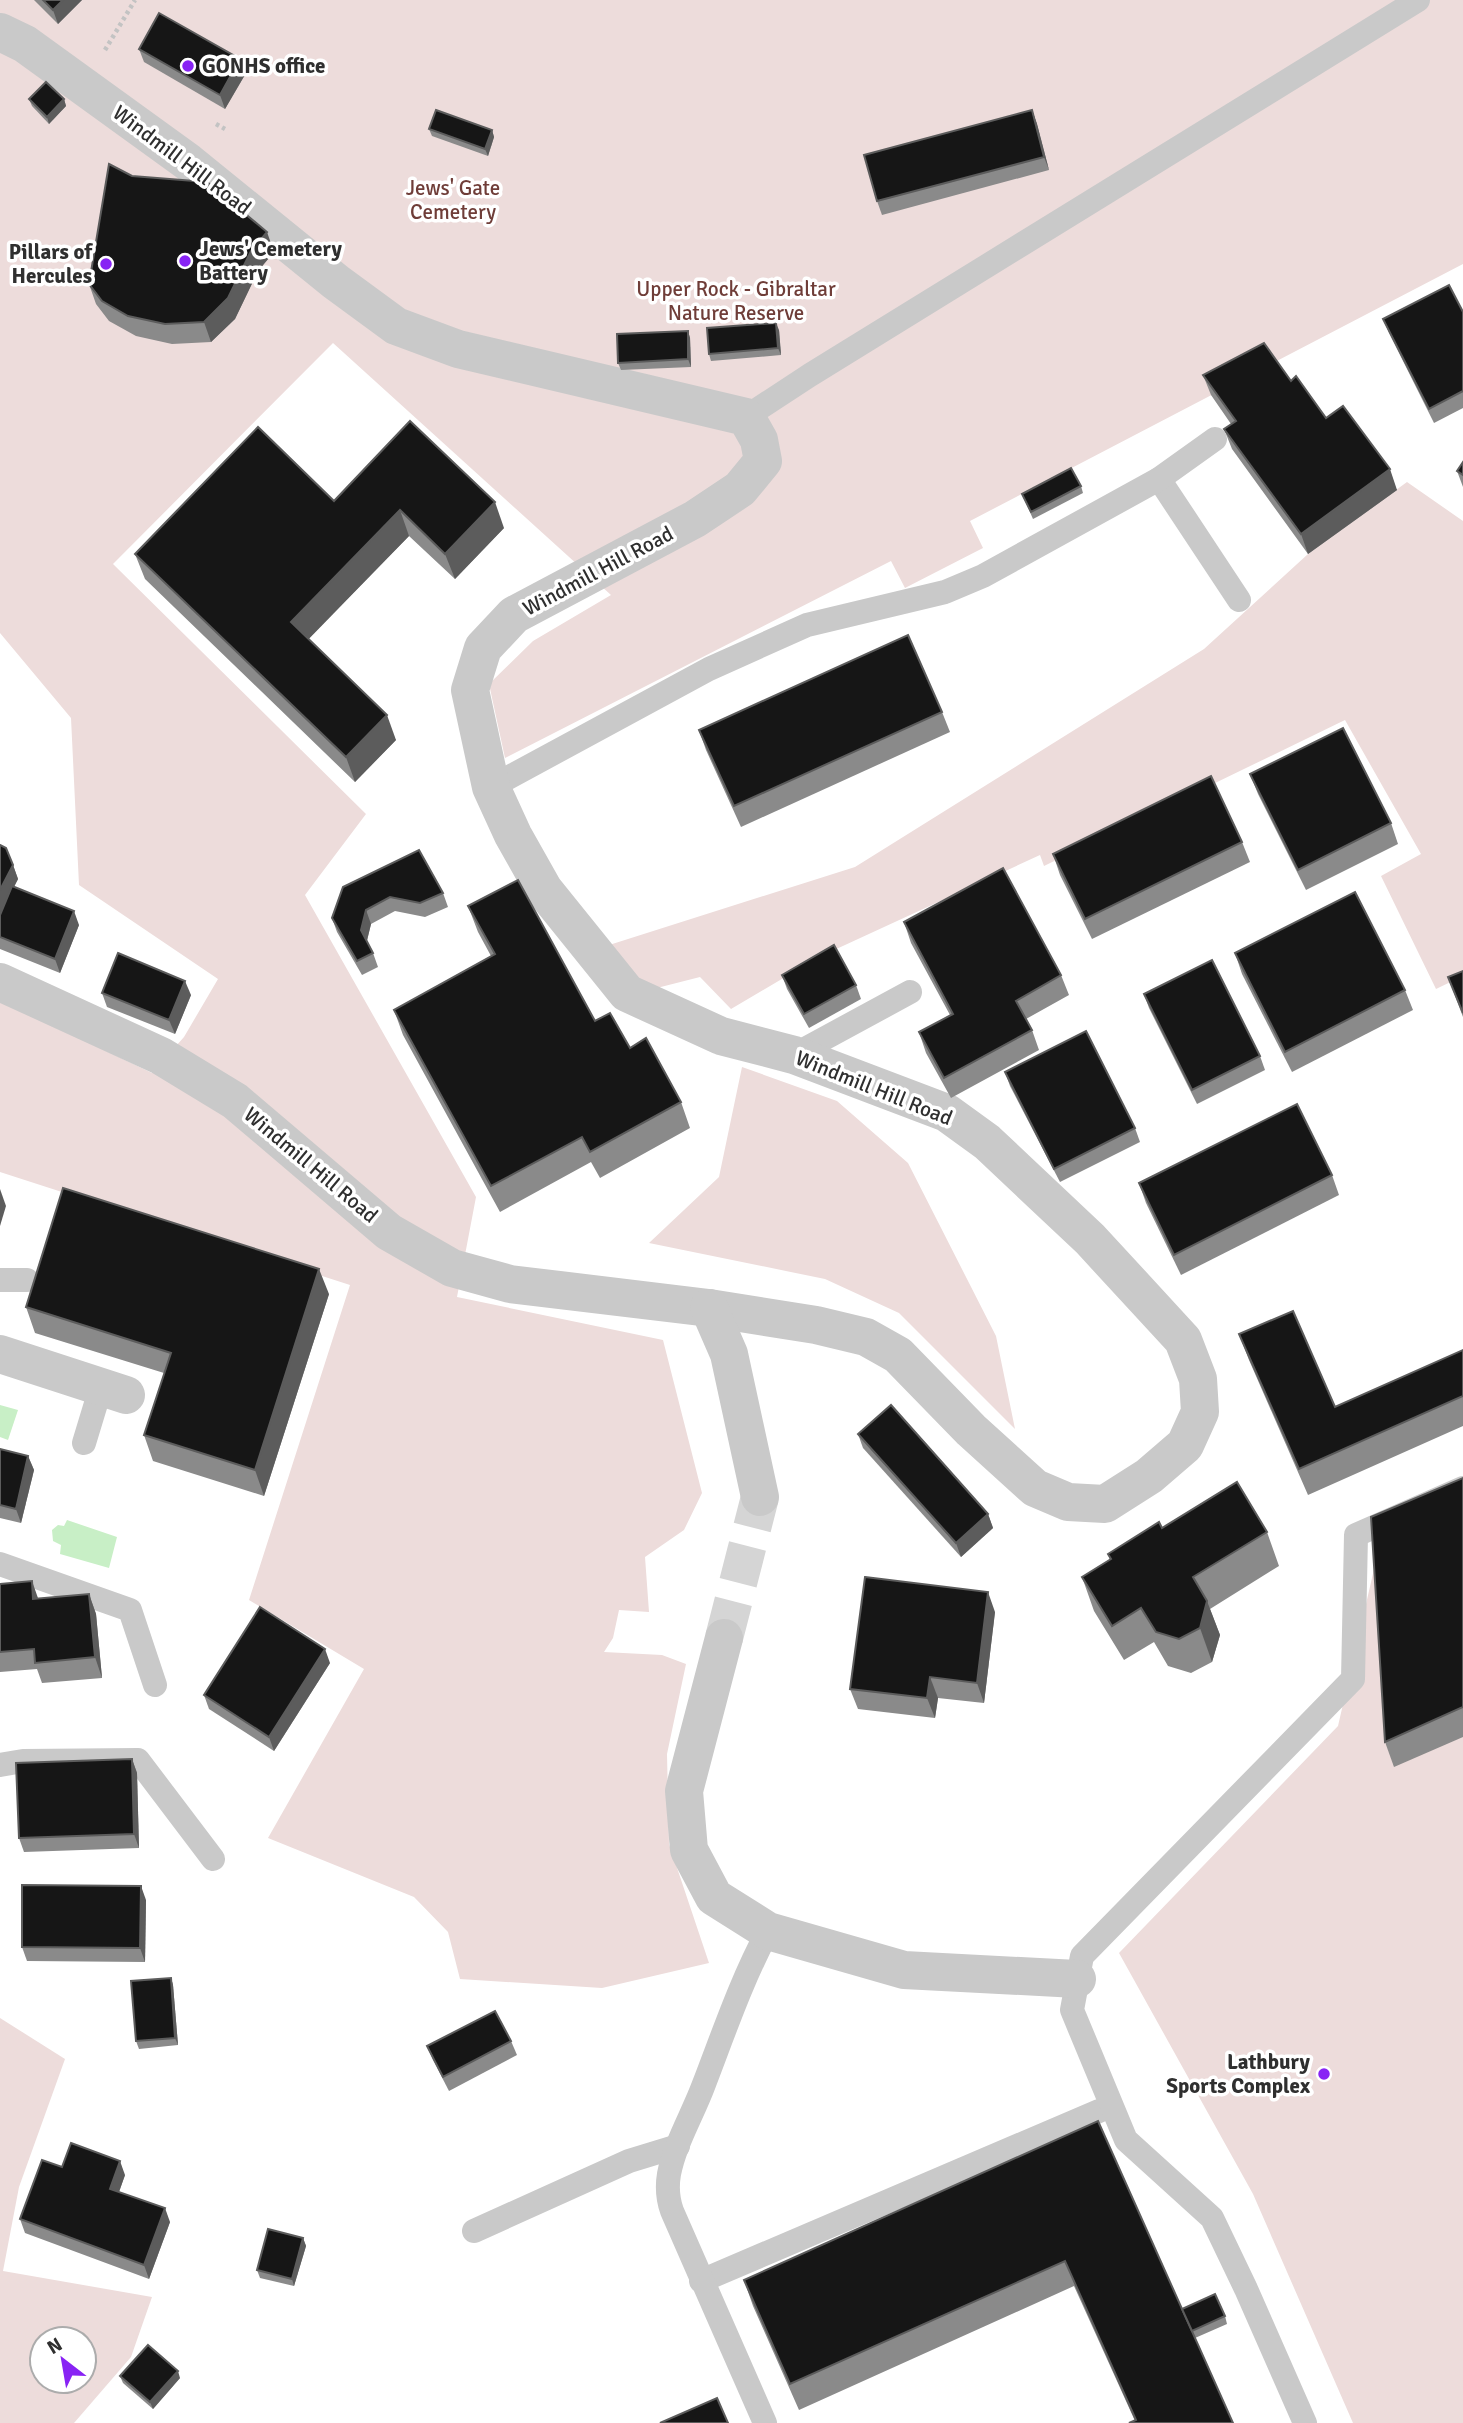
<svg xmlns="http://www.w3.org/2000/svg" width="1463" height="2423" viewBox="0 0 1463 2423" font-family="Signika,sans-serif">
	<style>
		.green { fill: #eddcdb; fill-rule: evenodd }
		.water { fill: #c8efc6 }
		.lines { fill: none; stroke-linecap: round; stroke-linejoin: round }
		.street-tunnel { stroke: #d5d5d5; stroke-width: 38; stroke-dasharray: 38 19; stroke-linecap: butt }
		.path { stroke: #c3c3c3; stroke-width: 4.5; stroke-dasharray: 3.5 3.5; stroke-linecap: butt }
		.lane { stroke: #c9c9c9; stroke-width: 24 }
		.street { stroke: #c9c9c9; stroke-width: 38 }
		.wall { fill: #8a8a8a }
		.shaded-wall { fill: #5c5c5c }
		.building { fill: #161616; stroke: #5c5c5c; stroke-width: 2 }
		.poi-dot { fill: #8823f4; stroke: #fff; stroke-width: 2.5 }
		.labels { text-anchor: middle; stroke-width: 7; stroke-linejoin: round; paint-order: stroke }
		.poi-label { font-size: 21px; font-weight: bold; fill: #2f2f2f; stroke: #fff; text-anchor: start }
		.street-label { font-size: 21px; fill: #2f2f2f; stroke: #fff }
		.park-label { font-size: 21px; fill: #6f3d38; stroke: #fff }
	</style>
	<rect width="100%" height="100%" fill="#fff"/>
	<g class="green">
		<path d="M0 0H1463V264L970 521 983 548 905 588 891 561 505 758 489 684 533 641 611 595 333 343 113 564 366 814 305 895 476 1197 457 1297 663 1340 702 1493 684 1530 645 1557 649 1612 619 1610 613 1638 604 1652 662 1655 686 1664 667 1754 669 1844 709 1963 602 1988 460 1979 448 1932 414 1897 268 1838 364 1669 249 1600 350 1285 0 1172V1000L152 1073 184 1037 218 979 79 885 71 718 0 633Z"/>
		<path d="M1407 482 1463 521V976L1436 989 1381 876 1421 854 1345 720 1044 866 1040 855 819 957 731 1009 700 977 649 990 606 946 855 867 1204 649 1308 554Z"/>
		<path d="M742 1067 837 1101 908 1163 996 1336 1015 1429 899 1313 825 1279 649 1243 719 1177Z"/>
		<path d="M1463 1507V2423H1353L1253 2194 1119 1953 1338 1726 1380 1543Z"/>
		<path d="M0 2018 65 2059 19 2187 3 2271 152 2297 131 2357 74 2423H0ZM42 2339H84V2381H42Z"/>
	</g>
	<g class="water">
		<path d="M0 1405 18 1410 8 1440 0 1437Z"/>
		<path d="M67 1520 117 1537 109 1568 60 1554 61 1545 53 1541 52 1530 58 1525 64 1526Z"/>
	</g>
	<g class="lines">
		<path class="street-tunnel" d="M724 1638 760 1497"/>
		<g class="path">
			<path d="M105 50 135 0"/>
			<path d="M216 124 225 129"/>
		</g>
		<g class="lane">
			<path d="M746 417 810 375 1418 0"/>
			<path d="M1159 479 1239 600"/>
			<path d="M491 787 709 669 807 625 945 592 983 576 1159 479 1215 439"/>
			<path d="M794 1055 910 992"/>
			<path d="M0 1280H27"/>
			<path d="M84 1443 101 1387"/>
			<path d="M0 1564 130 1610 155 1685"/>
			<path d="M0 1765 23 1761 138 1760 213 1859"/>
			<path d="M474 2231 629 2161 678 2146"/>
			<path d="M701 2281 1099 2111"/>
			<path d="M765 2423 672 2211C668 2200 667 2186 669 2174 675 2143 693 2114 704 2084 724 2032 742 1979 768 1931"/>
			<path d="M1305 2423 1246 2289 1212 2218 1126 2140 1072 2010 1082 1956 1353 1679 1356 1535 1463 1488"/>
		</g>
		<g class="street">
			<path d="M0 32 25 44 188 162 336 282 396 326 458 349 746 417 759 440 763 461 740 489 695 519 514 615 483 648 470 690 491 787 513 835 544 890 627 993 721 1036 794 1055 947 1113 987 1142 1090 1239 1183 1340 1198 1379 1200 1412 1185 1445 1149 1476 1105 1504 1068 1502 1035 1488 971 1430 898 1355 866 1337 816 1325 709 1308 510 1284 452 1268 389 1232 235 1101 161 1056 0 982"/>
			<path d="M709 1308 729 1354 760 1497"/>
			<path d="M0 1354 126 1395"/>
			<path d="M724 1638 684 1791 689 1850 714 1897 768 1931 904 1970 1077 1979"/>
		</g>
	</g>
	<g class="wall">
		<path d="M34 0H82L58 24Z"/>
		<path d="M139 49 240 59 246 73 225 109 144 62Z"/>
		<path d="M29 99H64L66 106 49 124 32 106Z"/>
		<path d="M1032 110 1037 124 1049 170 882 215 877 201Z"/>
		<path d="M429 129 492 130 494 137 488 156 432 136Z"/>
		<path d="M274 252 258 271 235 319 211 342 172 344 136 336 109 321 96 304 89 284Z"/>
		<path d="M1463 312V408L1434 423 1389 333 1383 319Z"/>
		<path d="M779 330 781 355 711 361 709 354Z"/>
		<path d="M688 331 690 338 691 367 621 370 618 363Z"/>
		<path d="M1203 375 1291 381 1397 490 1308 554 1232 449 1224 429 1231 424 1211 395Z"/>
		<path d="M1463 462V487L1457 471Z"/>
		<path d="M1081 486 1083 493 1033 519 1022 494Z"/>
		<path d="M334 501 504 528 455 579 409 536 308 639 396 740 355 782 145 579 135 554Z"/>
		<path d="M942 712 950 732 741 827 706 750 699 730Z"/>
		<path d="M1250 774 1391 823 1398 844 1306 890 1258 794Z"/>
		<path d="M1242 842 1250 862 1092 939 1060 875 1053 854Z"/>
		<path d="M13 865 18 879 14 887 79 925 60 973 0 949V915Z"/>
		<path d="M343 887 443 893 448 907 425 917 395 911 371 924 367 941 373 953 378 967 362 975 337 932 332 918Z"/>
		<path d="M468 906 595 1021 630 1048 681 1102 690 1128 600 1178 591 1162 500 1212 403 1035 394 1010 491 956 478 932Z"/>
		<path d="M904 922 1061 975 1069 995 1026 1019 1032 1030 1039 1050 951 1098 926 1053 919 1032 950 1015 911 943Z"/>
		<path d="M1235 953 1405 990 1413 1010 1292 1072 1242 974Z"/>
		<path d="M1463 971V1017L1448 977Z"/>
		<path d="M782 975 856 985 861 999 809 1028 787 989Z"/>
		<path d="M102 993 191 995 175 1034 107 1007Z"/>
		<path d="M1144 994 1260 1056 1265 1070 1197 1104 1149 1008Z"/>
		<path d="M1005 1072 1135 1128 1140 1142 1060 1182 1010 1086Z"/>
		<path d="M1332 1175 1339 1195 1181 1275 1146 1203 1139 1183Z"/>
		<path d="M329 1294 264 1496 153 1461 144 1435 164 1373 35 1333 26 1307Z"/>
		<path d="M1239 1334 1335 1407 1463 1350V1426L1308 1495 1249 1360Z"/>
		<path d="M858 1434 988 1514 993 1528 961 1557 863 1448Z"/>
		<path d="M0 1449 28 1456 34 1470 21 1523 0 1518Z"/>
		<path d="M1463 1478V1737L1394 1767 1385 1742Z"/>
		<path d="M1162 1528 1267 1532 1279 1566 1210 1609 1220 1635 1212 1662 1191 1673 1168 1666 1154 1642 1124 1660 1094 1611 1082 1577 1110 1560 1108 1554Z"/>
		<path d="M0 1584 38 1599 89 1594 96 1614 102 1678 42 1683 37 1669 0 1672Z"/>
		<path d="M995 1612 984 1703 938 1698 935 1718 858 1709 850 1689Z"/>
		<path d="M330 1663 274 1751 209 1709 204 1695Z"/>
		<path d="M132 1759 137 1773 139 1848 24 1852 19 1838Z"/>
		<path d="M146 1900 145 1962 27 1961 22 1947Z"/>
		<path d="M171 1978 173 1985 178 2045 139 2049 136 2041Z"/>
		<path d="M511 2041 517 2055 449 2091 433 2060 427 2046Z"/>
		<path d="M1098 2121 1182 2309 1225 2316 1227 2324 1195 2338 1233 2423 1135 2421 1074 2286 799 2410 753 2306 744 2280Z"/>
		<path d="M62 2167 125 2175 119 2192 170 2222 149 2279 25 2233 20 2219Z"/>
		<path d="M303 2238 306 2246 294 2286 260 2278 257 2270Z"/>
		<path d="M120 2376 180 2378 153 2409 123 2383Z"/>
	</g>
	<g class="shaded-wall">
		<path d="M63 0H82L58 24 53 10Z"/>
		<path d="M240 59 246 73 225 109 220 95Z"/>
		<path d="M64 99 66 106 49 124 47 117Z"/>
		<path d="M1032 110 1037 124 1049 170 1044 157Z"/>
		<path d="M492 130 494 137 488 156 485 149Z"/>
		<path d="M267 232 274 252 258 271 235 319 211 342 204 322 251 251Z"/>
		<path d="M776 323 779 330 781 355 778 348Z"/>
		<path d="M688 331 690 338 691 367 688 359Z"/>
		<path d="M1390 469 1397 490 1308 554 1301 534Z"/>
		<path d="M495 502 504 528 455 579 445 554Z"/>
		<path d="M400 510 409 536 300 648 291 622Z"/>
		<path d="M387 715 396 740 355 782 346 757Z"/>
		<path d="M13 865 18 879 0 914V890Z"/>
		<path d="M366 910 371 924 366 944 361 930Z"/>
		<path d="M74 911 79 925 60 973 55 959Z"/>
		<path d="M185 981 191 995 175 1034 169 1020Z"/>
		<path d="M0 1189 6 1206 0 1226Z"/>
		<path d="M319 1269 329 1294 264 1496 255 1470Z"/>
		<path d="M28 1456 34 1470 21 1523 16 1509Z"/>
		<path d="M988 1514 993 1528 961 1557 956 1543Z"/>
		<path d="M32 1581 39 1601 33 1599Z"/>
		<path d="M988 1592 995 1612 984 1703 977 1683Z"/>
		<path d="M89 1594 96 1614 102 1678 95 1657Z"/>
		<path d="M1207 1601 1220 1635 1212 1662 1200 1628Z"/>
		<path d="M325 1649 330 1663 274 1751 269 1737Z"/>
		<path d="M930 1677 938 1698 935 1718 927 1698Z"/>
		<path d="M132 1759 137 1773 139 1848 134 1834Z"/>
		<path d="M141 1886 146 1900 145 1962 140 1948Z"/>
		<path d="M171 1978 173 1985 178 2045 175 2038Z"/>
		<path d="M120 2161 125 2175 115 2203 110 2189Z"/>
		<path d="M165 2208 170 2222 149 2279 144 2265Z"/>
		<path d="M303 2238 306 2246 294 2286 292 2279Z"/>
		<path d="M178 2371 180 2378 153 2409 150 2402Z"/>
	</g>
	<g class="building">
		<path d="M43 0H63L53 10Z"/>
		<path d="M159 13 240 59 220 95 139 49Z"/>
		<path d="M46 82 64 99 47 117 29 99Z"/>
		<path d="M436 110 492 130 485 149 429 129Z"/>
		<path d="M1032 110 1044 157 877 201 864 155Z"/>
		<path d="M109 164 132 176 207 182 267 232 251 251 228 298 204 322 165 324 128 316 102 301 89 284Z"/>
		<path d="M1449 285 1463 312V391L1429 409 1383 319Z"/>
		<path d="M776 323 778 348 709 354 707 328Z"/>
		<path d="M688 331V359L618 363 617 334Z"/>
		<path d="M1264 343 1291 381 1296 376 1326 418 1343 406 1390 469 1301 534 1224 429 1236 421 1203 375Z"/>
		<path d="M410 421 495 502 445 554 400 510 291 622 387 715 346 757 135 554 258 427 334 501Z"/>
		<path d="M1463 462V475L1457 471Z"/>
		<path d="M1071 468 1081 486 1031 512 1022 494Z"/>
		<path d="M908 635 942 712 734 806 699 730Z"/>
		<path d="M1343 728 1391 823 1298 870 1250 774Z"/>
		<path d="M1211 776 1242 842 1085 919 1053 854Z"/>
		<path d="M0 845 6 848 13 865 0 890Z"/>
		<path d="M419 850 443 893 420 903 390 897 366 910 361 930 373 953 357 961 332 918 343 887Z"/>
		<path d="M1003 868 1061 975 1016 1001 1032 1030 944 1078 919 1032 953 1014 904 922Z"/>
		<path d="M518 880 595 1021 610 1013 630 1048 646 1038 681 1102 590 1152 582 1137 491 1186 394 1010 495 954 468 906Z"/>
		<path d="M12 886 74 911 55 959 0 937V915Z"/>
		<path d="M1355 892 1405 990 1285 1052 1235 953Z"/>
		<path d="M834 945 856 985 804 1014 782 975Z"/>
		<path d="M118 953 185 981 169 1020 102 993Z"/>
		<path d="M1212 960 1260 1056 1192 1090 1144 994Z"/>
		<path d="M1463 971V1013L1448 977Z"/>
		<path d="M1086 1031 1135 1128 1054 1169 1005 1072Z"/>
		<path d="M1297 1104 1332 1175 1174 1255 1139 1183Z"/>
		<path d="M63 1188 319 1269 255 1470 144 1435 171 1353 26 1307Z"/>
		<path d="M1293 1311 1335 1407 1463 1350V1396L1299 1469 1239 1334Z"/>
		<path d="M891 1405 988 1514 956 1543 858 1434Z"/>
		<path d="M0 1449 28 1456 16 1509 0 1505Z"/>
		<path d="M1463 1478V1707L1385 1742 1371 1517Z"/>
		<path d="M1237 1482 1267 1532 1193 1577 1207 1601 1200 1628 1179 1639 1156 1632 1141 1608 1112 1626 1082 1577 1111 1559 1108 1554 1159 1522 1162 1528Z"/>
		<path d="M865 1577 988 1592 977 1683 930 1677 927 1698 850 1689Z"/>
		<path d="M32 1581 33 1599 89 1594 95 1657 35 1663 34 1649 0 1652V1584Z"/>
		<path d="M260 1607 325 1649 269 1737 204 1695Z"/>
		<path d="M132 1759 134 1834 19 1838 16 1763Z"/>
		<path d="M22 1885 141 1886 140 1948 22 1947Z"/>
		<path d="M171 1978 175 2038 136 2041 131 1981Z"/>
		<path d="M495 2011 511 2041 443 2077 427 2046Z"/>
		<path d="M1098 2121 1233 2423H1129L1136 2420 1065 2261 790 2384 744 2280Z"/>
		<path d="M71 2143 120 2161 110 2189 165 2208 144 2265 20 2219 42 2160 62 2167Z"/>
		<path d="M268 2229 303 2238 292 2279 257 2270Z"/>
		<path d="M1215 2294 1225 2316 1192 2331 1182 2309Z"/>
		<path d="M148 2345 178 2371 150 2402 120 2376Z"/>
		<path d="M717 2398 728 2423H660Z"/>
	</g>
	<g class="poi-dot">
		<circle cx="188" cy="66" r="7"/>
		<circle cx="185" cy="261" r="7"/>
		<circle cx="106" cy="264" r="7"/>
		<circle cx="1324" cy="2074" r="7"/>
	</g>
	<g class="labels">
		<g class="poi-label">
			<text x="202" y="73">GONHS office</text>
			<text x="199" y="256">Jews' Cemetery<tspan x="199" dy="24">Battery</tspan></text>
			<text x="92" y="259" text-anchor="end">Pillars of<tspan x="92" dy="24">Hercules</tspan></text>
			<text x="1310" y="2069" text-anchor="end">Lathbury<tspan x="1310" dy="24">Sports Complex</tspan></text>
		</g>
		<g class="street-label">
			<text transform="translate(182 160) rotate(37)" y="7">Windmill Hill Road</text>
			<text transform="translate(598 571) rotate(-28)" y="7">Windmill Hill Road</text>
			<text transform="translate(874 1088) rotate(22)" y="7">Windmill Hill Road</text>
			<text transform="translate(311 1165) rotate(40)" y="7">Windmill Hill Road</text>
		</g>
		<g class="park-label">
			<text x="453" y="195">Jews' Gate<tspan x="453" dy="24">Cemetery</tspan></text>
			<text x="736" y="296">Upper Rock - Gibraltar<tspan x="736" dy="24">Nature Reserve</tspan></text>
		</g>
	</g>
	<g transform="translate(63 2360) rotate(329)"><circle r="33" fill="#ffffff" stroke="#acacac" stroke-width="2"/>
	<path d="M0-5L12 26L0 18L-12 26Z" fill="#8823f4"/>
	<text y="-10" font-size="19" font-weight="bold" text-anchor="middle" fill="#2f2f2f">N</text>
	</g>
</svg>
